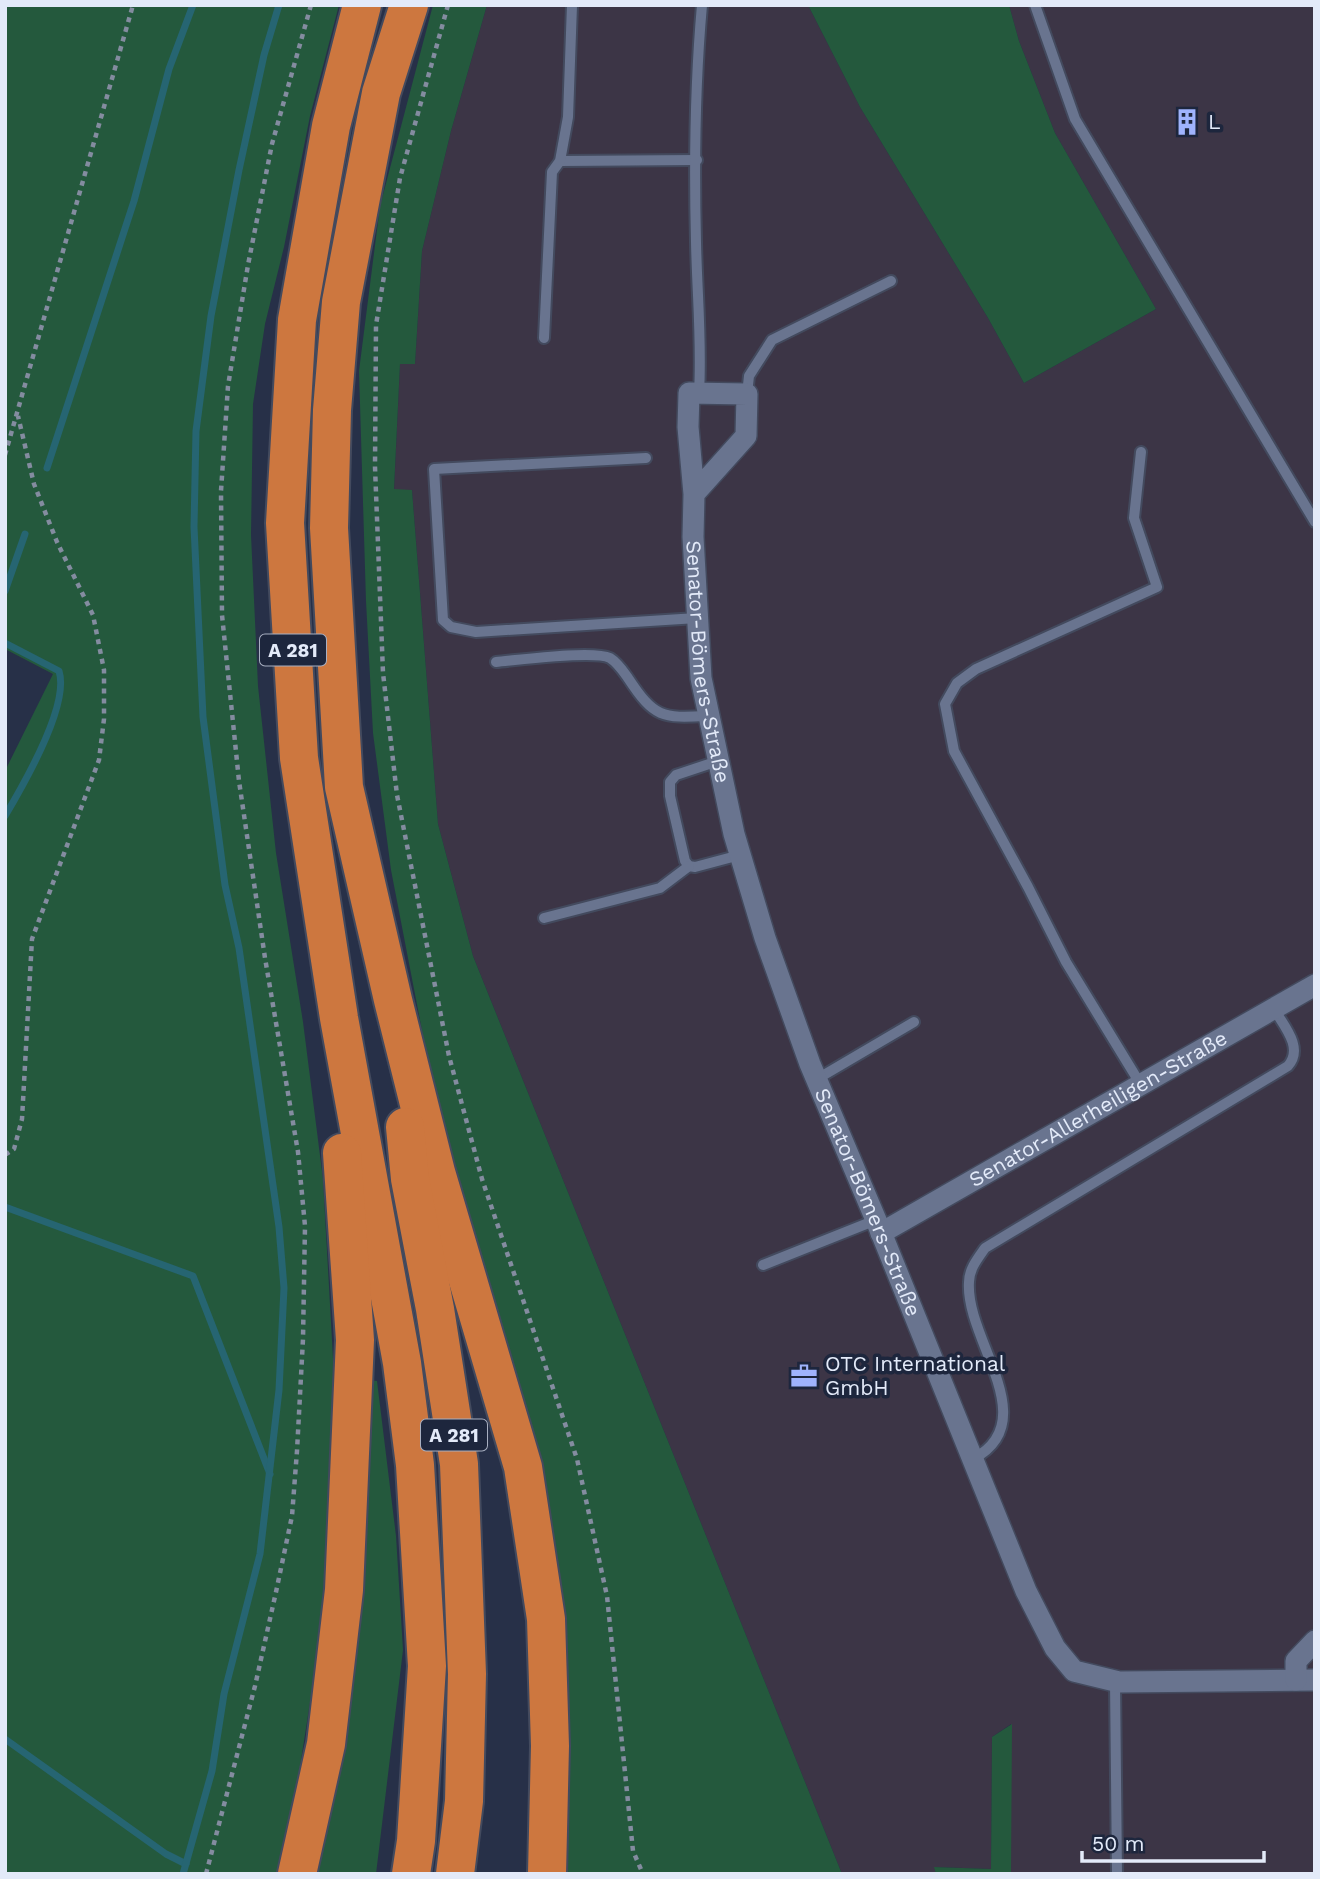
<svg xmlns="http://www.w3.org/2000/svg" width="1320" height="1879" viewBox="0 0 1320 1879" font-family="'Work Sans',sans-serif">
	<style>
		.industrial { fill: #3c3546 }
		.green { fill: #24593d }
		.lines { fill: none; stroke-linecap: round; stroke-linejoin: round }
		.stream { stroke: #266572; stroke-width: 7 }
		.lane-casing { stroke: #434a5e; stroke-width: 14 }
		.street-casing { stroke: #434a5e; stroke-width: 24 }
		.highway-casing { stroke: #434a5e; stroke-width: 42 }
		.path { stroke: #848ca0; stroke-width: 4.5; stroke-dasharray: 5 5; stroke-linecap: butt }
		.lane { stroke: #69748f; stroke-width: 10 }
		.street { stroke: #69748f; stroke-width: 21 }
		.highway { stroke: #cd773f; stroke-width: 38 }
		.labels { text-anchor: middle; stroke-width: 7; stroke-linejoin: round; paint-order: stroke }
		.shield { fill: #1d263d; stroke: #a8afc1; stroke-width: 2 }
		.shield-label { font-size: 19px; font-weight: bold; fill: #e3eaf9 }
		.poi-label { font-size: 21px; fill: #e3eaf9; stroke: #1d263d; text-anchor: start }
		.street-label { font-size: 21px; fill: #e3eaf9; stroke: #1d263d }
	</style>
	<rect width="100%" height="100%" fill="#273048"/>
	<path class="industrial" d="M487 5H808L860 107 988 318 1024 383 1156 309 1055 133 1019 41 1009 5H1315V1874H1011V1724L992 1737 991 1869 935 1867 936 1874H842L473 956 438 824 412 490H394L400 364H415L422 251 451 131Z"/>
	<g class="green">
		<path d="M5 5H339L310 116 284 247 265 324 253 404 251 535 258 686 276 853 303 1022 323 1179 335 1394 325 1607 299 1773 277 1874H5V771L53 674 5 649Z"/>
		<path d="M433 5H487L451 131 422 251 415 364H400L394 489 412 490 438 824 473 956 842 1874H563L565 1771 391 870 373 733 366 601 359 371 380 206Z"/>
		<path d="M808 5H1009L1019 41 1055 133 1156 309 1024 383 988 318 860 107Z"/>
		<path d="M369 1380 377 1381 396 1536 403 1650 376 1874H311L354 1662 366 1535 370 1425Z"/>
		<path d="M1012 1724 1011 1874H936L934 1867 991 1869 992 1737Z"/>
	</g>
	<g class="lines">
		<g class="stream">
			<path d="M47 468 134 201 169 69 193 5"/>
			<path d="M5 591 25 534"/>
			<path d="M5 643 59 671C70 705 24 784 5 816"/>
			<path d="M5 1207 193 1276 270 1474"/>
			<path d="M5 1739 166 1854 186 1864"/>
			<path d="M183 1874 212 1771 224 1694 260 1554 279 1390 284 1288 279 1227 239 948 225 885 203 717 194 527 196 431 211 316 239 170 264 55 279 5"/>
		</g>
		<defs>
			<g id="lane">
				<path d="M1035 5 1075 119 1315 522"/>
				<path d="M560 161 697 160"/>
				<path d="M544 338 552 172 560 161 568 117 572 5"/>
				<path d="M699 393C702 343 697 293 696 242 694 164 695 83 702 5"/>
				<path d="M747 394 749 376 772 340 891 281"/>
				<path d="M646 458 434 469 443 620 451 627 476 632 697 618"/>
				<path d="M496 662C519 660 593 650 610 658 618 663 623 671 628 678 655 719 662 718 709 716"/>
				<path d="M718 761 676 775 670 782V796L685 861 689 866 695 867 740 855"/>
				<path d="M544 918 660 888 689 866"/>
				<path d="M817 1079 914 1022"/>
				<path d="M1141 1085 1066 962 1028 887 954 751 945 704 957 683 976 669 1157 587 1134 518 1141 452"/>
				<path d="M763 1265 876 1220"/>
				<path d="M973 1459C1045 1421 965 1340 969 1282 969 1269 978 1258 985 1248L1288 1066C1304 1048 1284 1026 1274 1009"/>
				<path d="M1115 1681 1117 1874"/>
			</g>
			<g id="street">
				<path id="s1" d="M694 494 746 436 747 394 689 393 688 427 694 494 693 537 701 678 734 834 765 938 810 1064 876 1220 1026 1591 1055 1648 1074 1671 1119 1682 1315 1680"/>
				<path id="s2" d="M881 1233 1315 985"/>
				<path d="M1296 1680V1661L1315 1641"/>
			</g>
			<g id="highway">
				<path d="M362 5 331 126 297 320 285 523 299 758 339 1018 402 1363 415 1465 427 1666 416 1841 411 1874"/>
				<path d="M409 5 381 93 341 302 332 410 329 528 344 787 393 1000 436 1172 523 1467 546 1619 550 1746 547 1874"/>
				<path d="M405 1127 410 1179 435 1309 459 1464 467 1674 464 1801 455 1874"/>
				<path d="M297 1874 326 1744 344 1590 355 1340 342 1153"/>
			</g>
		</defs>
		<use href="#lane" class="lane-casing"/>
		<use href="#street" class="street-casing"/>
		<use href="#highway" class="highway-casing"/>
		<g class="path">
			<path d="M448 5 400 178 376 325 375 467 383 673 397 795 449 1056 482 1179 577 1459 607 1596 633 1851 643 1874"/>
			<path d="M5 455 133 5"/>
			<path d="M5 1155 14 1149 22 1119 32 939 99 760 104 719V670L93 615 57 542 34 484 18 416"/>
			<path d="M206 1874 255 1686 276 1592 292 1516 297 1451 303 1339 305 1226 298 1152 265 958 239 781 222 615 221 491 228 386 248 265 272 144 311 5"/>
		</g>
		<use href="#lane" class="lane"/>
		<use href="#street" class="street"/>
		<use href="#highway" class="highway"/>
	</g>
	<defs>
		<symbol id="building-bare" viewBox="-9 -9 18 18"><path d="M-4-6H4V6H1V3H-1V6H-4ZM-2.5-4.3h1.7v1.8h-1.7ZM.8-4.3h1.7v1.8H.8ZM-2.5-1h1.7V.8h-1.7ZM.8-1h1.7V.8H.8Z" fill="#9fb3fd" stroke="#1d263d" stroke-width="2.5" paint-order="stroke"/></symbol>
		<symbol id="office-bare" viewBox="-9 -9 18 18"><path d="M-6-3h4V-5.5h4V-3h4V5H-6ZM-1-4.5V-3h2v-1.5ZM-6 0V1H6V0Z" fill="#9fb3fd" stroke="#1d263d" stroke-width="2.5" paint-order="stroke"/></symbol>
	</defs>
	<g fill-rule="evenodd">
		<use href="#building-bare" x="1168" y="103" width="38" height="38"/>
		<use href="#office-bare" x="785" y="1357" width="38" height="38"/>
	</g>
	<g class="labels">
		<g class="shield">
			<rect x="260" y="634.5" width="66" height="31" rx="5"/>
			<rect x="421" y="1419.5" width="66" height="31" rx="5"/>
		</g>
		<g class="shield-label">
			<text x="293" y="657">A 281</text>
			<text x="454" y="1442">A 281</text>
		</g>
		<g class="poi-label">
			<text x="1208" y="129">L</text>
			<text x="825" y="1371">OTC International<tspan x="825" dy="24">GmbH</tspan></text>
		</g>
		<g class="street-label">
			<text dy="7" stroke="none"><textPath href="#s1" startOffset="448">Senator-Bömers-Straße</textPath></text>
			<text dy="7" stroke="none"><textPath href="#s2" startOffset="250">Senator-Allerheiligen-Straße</textPath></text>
			<text dy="7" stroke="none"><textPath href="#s1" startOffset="1015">Senator-Bömers-Straße</textPath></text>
		</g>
	</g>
	<rect width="1320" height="1879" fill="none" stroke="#e3eaf9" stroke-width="14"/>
	<path d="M1082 1851v10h182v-10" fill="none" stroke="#e3eaf9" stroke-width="3.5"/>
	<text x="1092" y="1851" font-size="21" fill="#e3eaf9" stroke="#1d263d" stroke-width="5" paint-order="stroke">50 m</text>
</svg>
